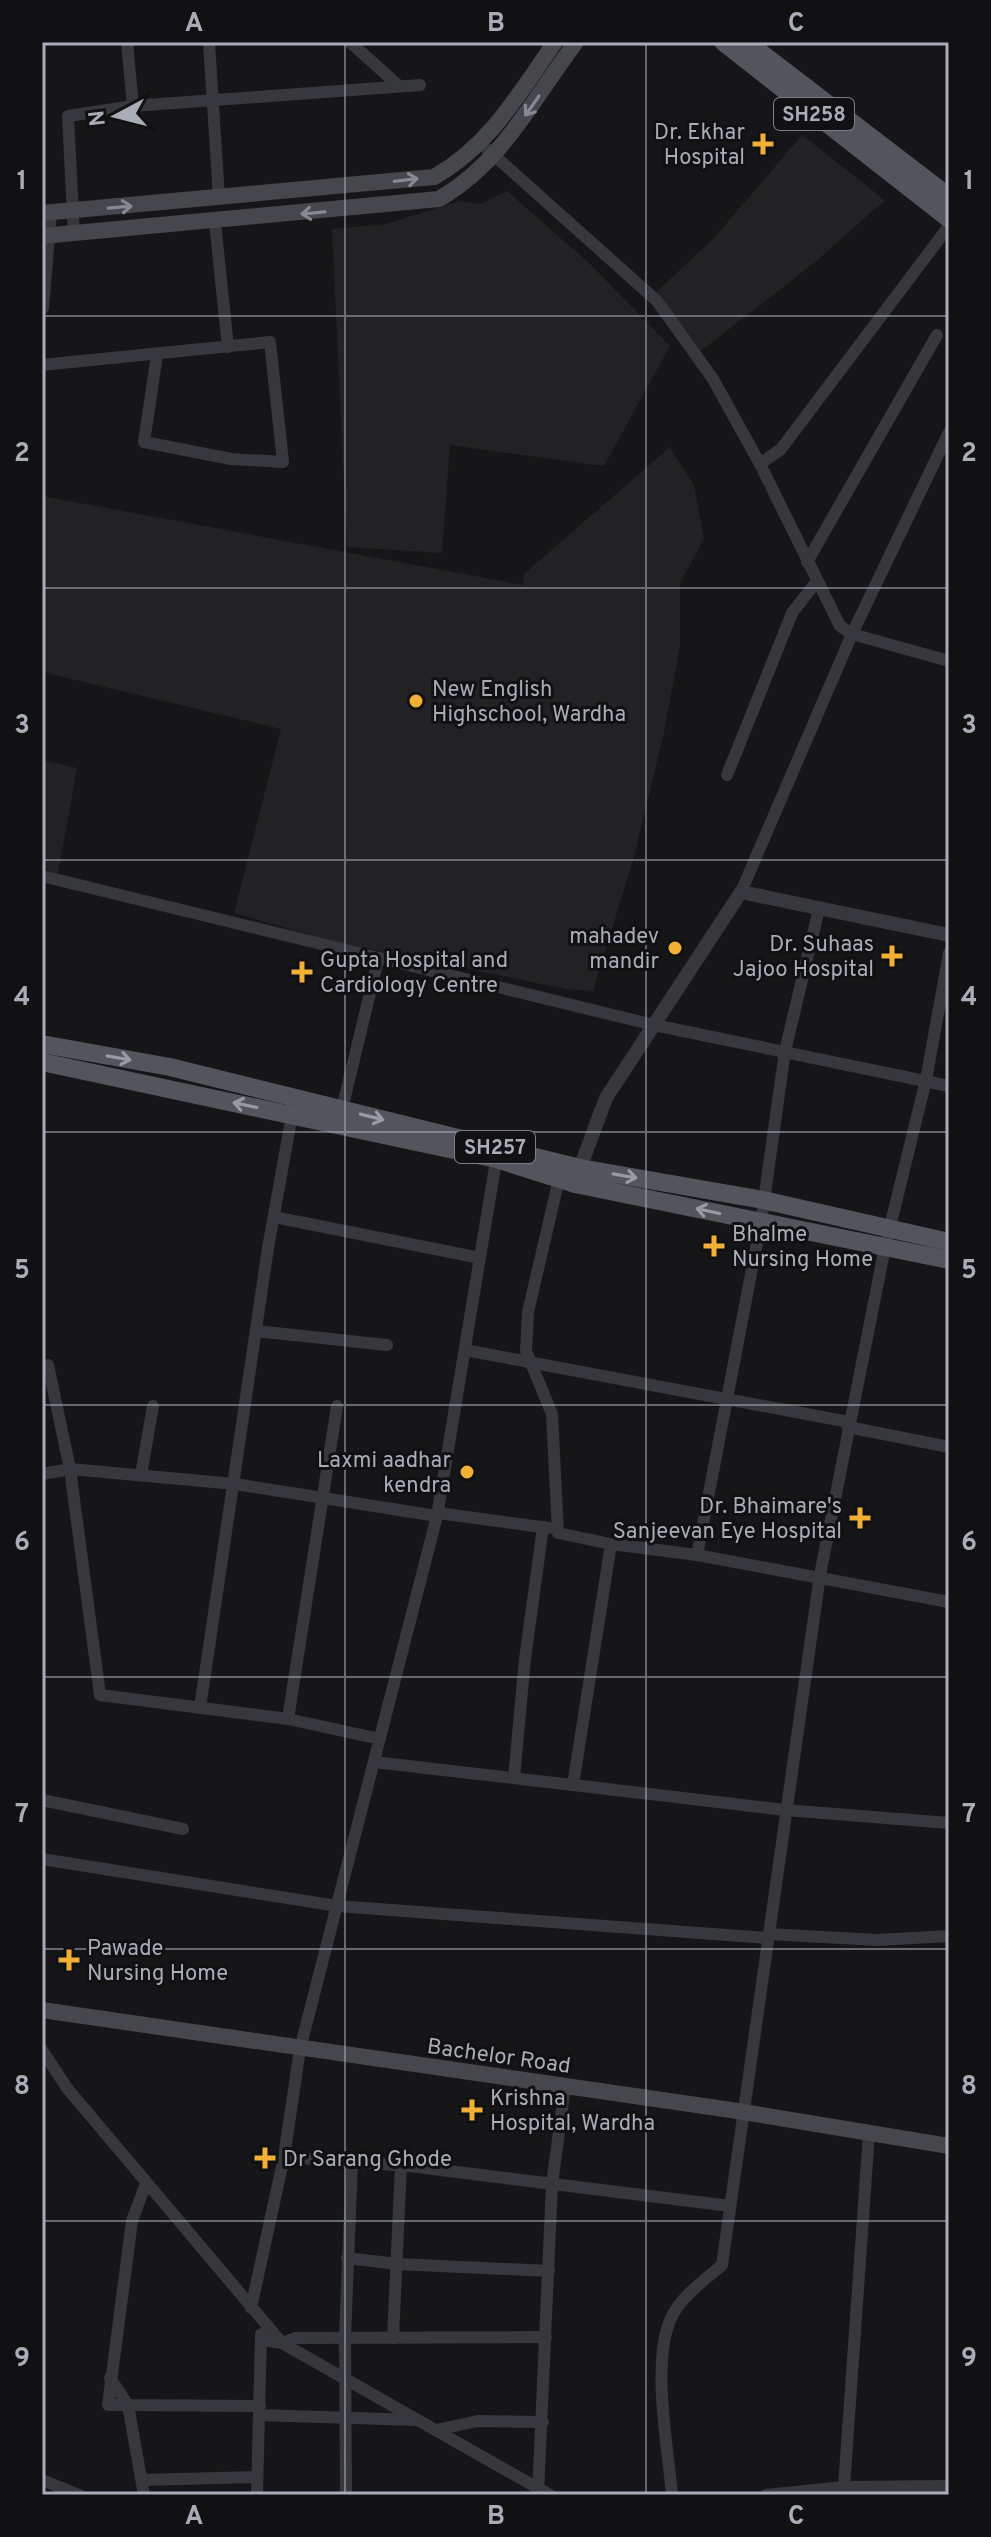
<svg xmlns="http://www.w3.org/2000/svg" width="991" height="2537" viewBox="0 0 991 2537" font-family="Overpass,sans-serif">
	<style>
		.built { fill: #222225 }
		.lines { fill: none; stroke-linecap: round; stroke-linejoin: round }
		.minor { stroke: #37383d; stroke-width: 12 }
		.tertiary { stroke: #37383d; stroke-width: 14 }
		.secondary { stroke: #45474d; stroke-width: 16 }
		.primary { stroke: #53555c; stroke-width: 18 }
		.oneway { stroke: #858993 }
		.oneway2 { stroke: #979ba6 }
		.grid { fill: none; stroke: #a8adb8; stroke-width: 2; stroke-opacity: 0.55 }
		.poi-dot { fill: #f2b134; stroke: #111113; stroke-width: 3 }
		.labels { text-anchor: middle; stroke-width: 6; stroke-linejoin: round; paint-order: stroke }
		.shield { fill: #111113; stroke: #7b7e86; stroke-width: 2 }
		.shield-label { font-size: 20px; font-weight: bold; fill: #a8adb8 }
		.poi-label { font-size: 22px; fill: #a8adb8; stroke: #111113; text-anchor: start }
		.street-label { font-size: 22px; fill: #a8adb8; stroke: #111113 }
		.neatline { fill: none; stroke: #a8adb8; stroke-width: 3 }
		.grid-label { font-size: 26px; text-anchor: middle; font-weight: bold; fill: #a8adb8 }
	</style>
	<rect width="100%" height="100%" fill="#161618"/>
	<g class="built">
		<path d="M802 135 885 200 814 263 697 354 655 293 713 239Z"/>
		<path d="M507 191 590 264 670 346 604 466 450 445 442 553 347 547 332 229 386 224 459 201 480 204Z"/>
		<path d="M670 447 694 485 704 539 680 583V647L663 737 634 857 593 991 566 989 331 941 234 913 281 729 42 672V496L523 585 524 574Z"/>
		<path d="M42 760 77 768 58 874 42 869Z"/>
	</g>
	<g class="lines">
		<g class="minor">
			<path d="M127 42 133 106"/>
			<path d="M209 42 219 198"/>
			<path d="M350 42 399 86"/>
			<path d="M487 149 657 301 713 379 760 464 840 626 852 634 949 432"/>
			<path d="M215 222 228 347"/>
			<path d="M74 234 68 116 133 106 420 85"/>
			<path d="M42 365 270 342 283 462 231 459 144 442 157 355"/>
			<path d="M760 464 781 449 949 226"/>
			<path d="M807 562 937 335"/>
			<path d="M727 775 792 613 817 581"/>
			<path d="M42 876 654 1025 949 1086"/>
			<path d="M741 892 852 634 949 661"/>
			<path d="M819 909 785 1051 761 1222 697 1555 611 1544 573 1785 785 1810 949 1823"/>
			<path d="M342 1109 378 960"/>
			<path d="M497 1155 437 1516 300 2049 284 2157 409 2166 730 2206"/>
			<path d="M559 1179 528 1312 526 1351 552 1414 558 1533 611 1544"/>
			<path d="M274 1217 480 1258"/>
			<path d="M256 1331 387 1345"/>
			<path d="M465 1350 849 1422"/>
			<path d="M48 1365 70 1469 100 1695 288 1719 380 1739"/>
			<path d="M848 1427 949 1447"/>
			<path d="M42 1474 70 1469 235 1484 437 1516"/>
			<path d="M141 1475 153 1406"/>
			<path d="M438 1513 549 1528"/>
			<path d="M697 1555 949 1602"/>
			<path d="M200 1708 268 1248 292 1115"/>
			<path d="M288 1719 337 1406"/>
			<path d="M374 1762 573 1785"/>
			<path d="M514 1778 525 1659 543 1527"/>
			<path d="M42 1800 183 1829"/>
			<path d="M42 1859 337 1906 767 1938"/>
			<path d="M768 1934 878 1940 949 1936"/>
			<path d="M42 2050 67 2088 282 2343 550 2495"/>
			<path d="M347 2258 397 2264 549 2271"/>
			<path d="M251 2308 284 2157"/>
			<path d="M393 2338 401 2165"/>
			<path d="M261 2340 282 2343 295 2338 546 2337"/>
			<path d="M110 2378 128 2405 260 2406"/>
			<path d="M259 2415 416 2420"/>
			<path d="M436 2430 478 2421 543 2422"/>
			<path d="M42 2480 79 2495"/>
			<path d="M142 2480 257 2477"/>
			<path d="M844 2487 949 2486"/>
			<path d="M538 2494 552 2184 565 2087"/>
			<path d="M144 2495 128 2405H108L132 2221 146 2183"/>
			<path d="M257 2495 261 2334"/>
			<path d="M346 2495 345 2337 352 2162"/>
			<path d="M672 2495C668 2447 651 2362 671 2318 682 2295 704 2281 722 2265L820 1575 885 1247 926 1080 949 953"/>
			<path d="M766 2495 844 2487 869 2133"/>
		</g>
		<g class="tertiary">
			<path d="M42 308 50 213"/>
			<path d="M580 1168 606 1098 741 892 949 935"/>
		</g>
		<g class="secondary">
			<path d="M42 213 434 177C490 145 519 94 555 42"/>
			<path d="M42 236 439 199C503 162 533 99 576 42"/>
			<path d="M42 2010 731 2110 949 2146"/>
		</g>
		<g class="primary">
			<path d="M723 42 949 219"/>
			<path d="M747 42 949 197"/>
			<path d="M42 1044 170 1067 580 1168 763 1200 949 1242"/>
			<path d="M42 1062 496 1159 575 1184 949 1260"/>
		</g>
	</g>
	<defs><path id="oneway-shaft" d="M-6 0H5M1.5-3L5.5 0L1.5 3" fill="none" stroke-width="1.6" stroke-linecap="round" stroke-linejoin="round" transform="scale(2)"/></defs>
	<g class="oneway">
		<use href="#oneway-shaft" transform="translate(532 106) rotate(125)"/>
		<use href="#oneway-shaft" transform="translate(406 180) rotate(-7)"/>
		<use href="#oneway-shaft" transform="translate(120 207) rotate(-5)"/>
		<use href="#oneway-shaft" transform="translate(313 213) rotate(175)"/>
	</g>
	<g class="oneway2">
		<use href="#oneway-shaft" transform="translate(119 1058) rotate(10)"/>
		<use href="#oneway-shaft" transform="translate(245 1105) rotate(-168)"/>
		<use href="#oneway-shaft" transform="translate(372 1117) rotate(14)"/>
		<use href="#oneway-shaft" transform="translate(625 1176) rotate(10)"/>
		<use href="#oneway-shaft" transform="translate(708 1211) rotate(-168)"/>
	</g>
	<path class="grid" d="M345 42V2495M646 42V2495M42 316H949M42 588H949M42 860H949M42 1132H949M42 1405H949M42 1677H949M42 1949H949M42 2221H949"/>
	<g class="poi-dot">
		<path d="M759 132h8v8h8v8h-8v8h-8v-8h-8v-8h8z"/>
		<circle cx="416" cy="701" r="8"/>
		<circle cx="675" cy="948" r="8"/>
		<path d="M888 944h8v8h8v8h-8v8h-8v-8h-8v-8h8z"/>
		<path d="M298 960h8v8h8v8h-8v8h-8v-8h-8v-8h8z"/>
		<path d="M710 1234h8v8h8v8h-8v8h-8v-8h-8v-8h8z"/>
		<circle cx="467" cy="1472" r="8"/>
		<path d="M856 1506h8v8h8v8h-8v8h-8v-8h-8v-8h8z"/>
		<path d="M65 1948h8v8h8v8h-8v8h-8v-8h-8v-8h8z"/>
		<path d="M468 2098h8v8h8v8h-8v8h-8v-8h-8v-8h8z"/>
		<path d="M261 2146h8v8h8v8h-8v8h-8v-8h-8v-8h8z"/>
	</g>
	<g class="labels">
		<g class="shield">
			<rect x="774" y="98" width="80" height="32" rx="6"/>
			<rect x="455" y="1131" width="80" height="32" rx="6"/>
		</g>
		<g class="shield-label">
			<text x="814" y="121">SH258</text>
			<text x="495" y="1154">SH257</text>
		</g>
		<g class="poi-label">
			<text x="745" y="139" text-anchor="end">Dr. Ekhar<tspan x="745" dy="25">Hospital</tspan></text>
			<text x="432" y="696">New English<tspan x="432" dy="25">Highschool, Wardha</tspan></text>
			<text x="659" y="943" text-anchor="end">mahadev<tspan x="659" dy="25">mandir</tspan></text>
			<text x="874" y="951" text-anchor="end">Dr. Suhaas<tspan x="874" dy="25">Jajoo Hospital</tspan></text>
			<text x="320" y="967">Gupta Hospital and<tspan x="320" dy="25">Cardiology Centre</tspan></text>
			<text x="732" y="1241">Bhalme<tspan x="732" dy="25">Nursing Home</tspan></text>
			<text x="451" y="1467" text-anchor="end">Laxmi aadhar<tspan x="451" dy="25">kendra</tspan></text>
			<text x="842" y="1513" text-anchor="end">Dr. Bhaimare's<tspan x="842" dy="25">Sanjeevan Eye Hospital</tspan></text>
			<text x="87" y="1955">Pawade<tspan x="87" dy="25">Nursing Home</tspan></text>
			<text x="490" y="2105">Krishna<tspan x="490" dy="25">Hospital, Wardha</tspan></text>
			<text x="283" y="2166">Dr Sarang Ghode</text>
		</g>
		<g class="street-label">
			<text transform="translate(499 2055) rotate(8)" y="8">Bachelor Road</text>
		</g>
	</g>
	<rect width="991" height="2537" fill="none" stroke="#111113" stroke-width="88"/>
	<g transform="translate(116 116) rotate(263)" stroke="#111113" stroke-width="6" paint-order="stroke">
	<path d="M0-6L14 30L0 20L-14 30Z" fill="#a8adb8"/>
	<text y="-12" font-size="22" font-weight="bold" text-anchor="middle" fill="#a8adb8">N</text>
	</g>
	<rect x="44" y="44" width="903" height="2449" class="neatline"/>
	<g class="grid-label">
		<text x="194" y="31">A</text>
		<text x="496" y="31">B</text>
		<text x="796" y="31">C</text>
		<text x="22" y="189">1</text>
		<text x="969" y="189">1</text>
		<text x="22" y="461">2</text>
		<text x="969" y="461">2</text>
		<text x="22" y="733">3</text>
		<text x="969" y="733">3</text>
		<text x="22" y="1005">4</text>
		<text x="969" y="1005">4</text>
		<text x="22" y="1278">5</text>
		<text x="969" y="1278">5</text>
		<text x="22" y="1550">6</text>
		<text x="969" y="1550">6</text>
		<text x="22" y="1822">7</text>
		<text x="969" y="1822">7</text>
		<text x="22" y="2094">8</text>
		<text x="969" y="2094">8</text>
		<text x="22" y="2366">9</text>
		<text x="969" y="2366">9</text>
		<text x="194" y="2524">A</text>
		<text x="496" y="2524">B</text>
		<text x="796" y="2524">C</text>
	</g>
</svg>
